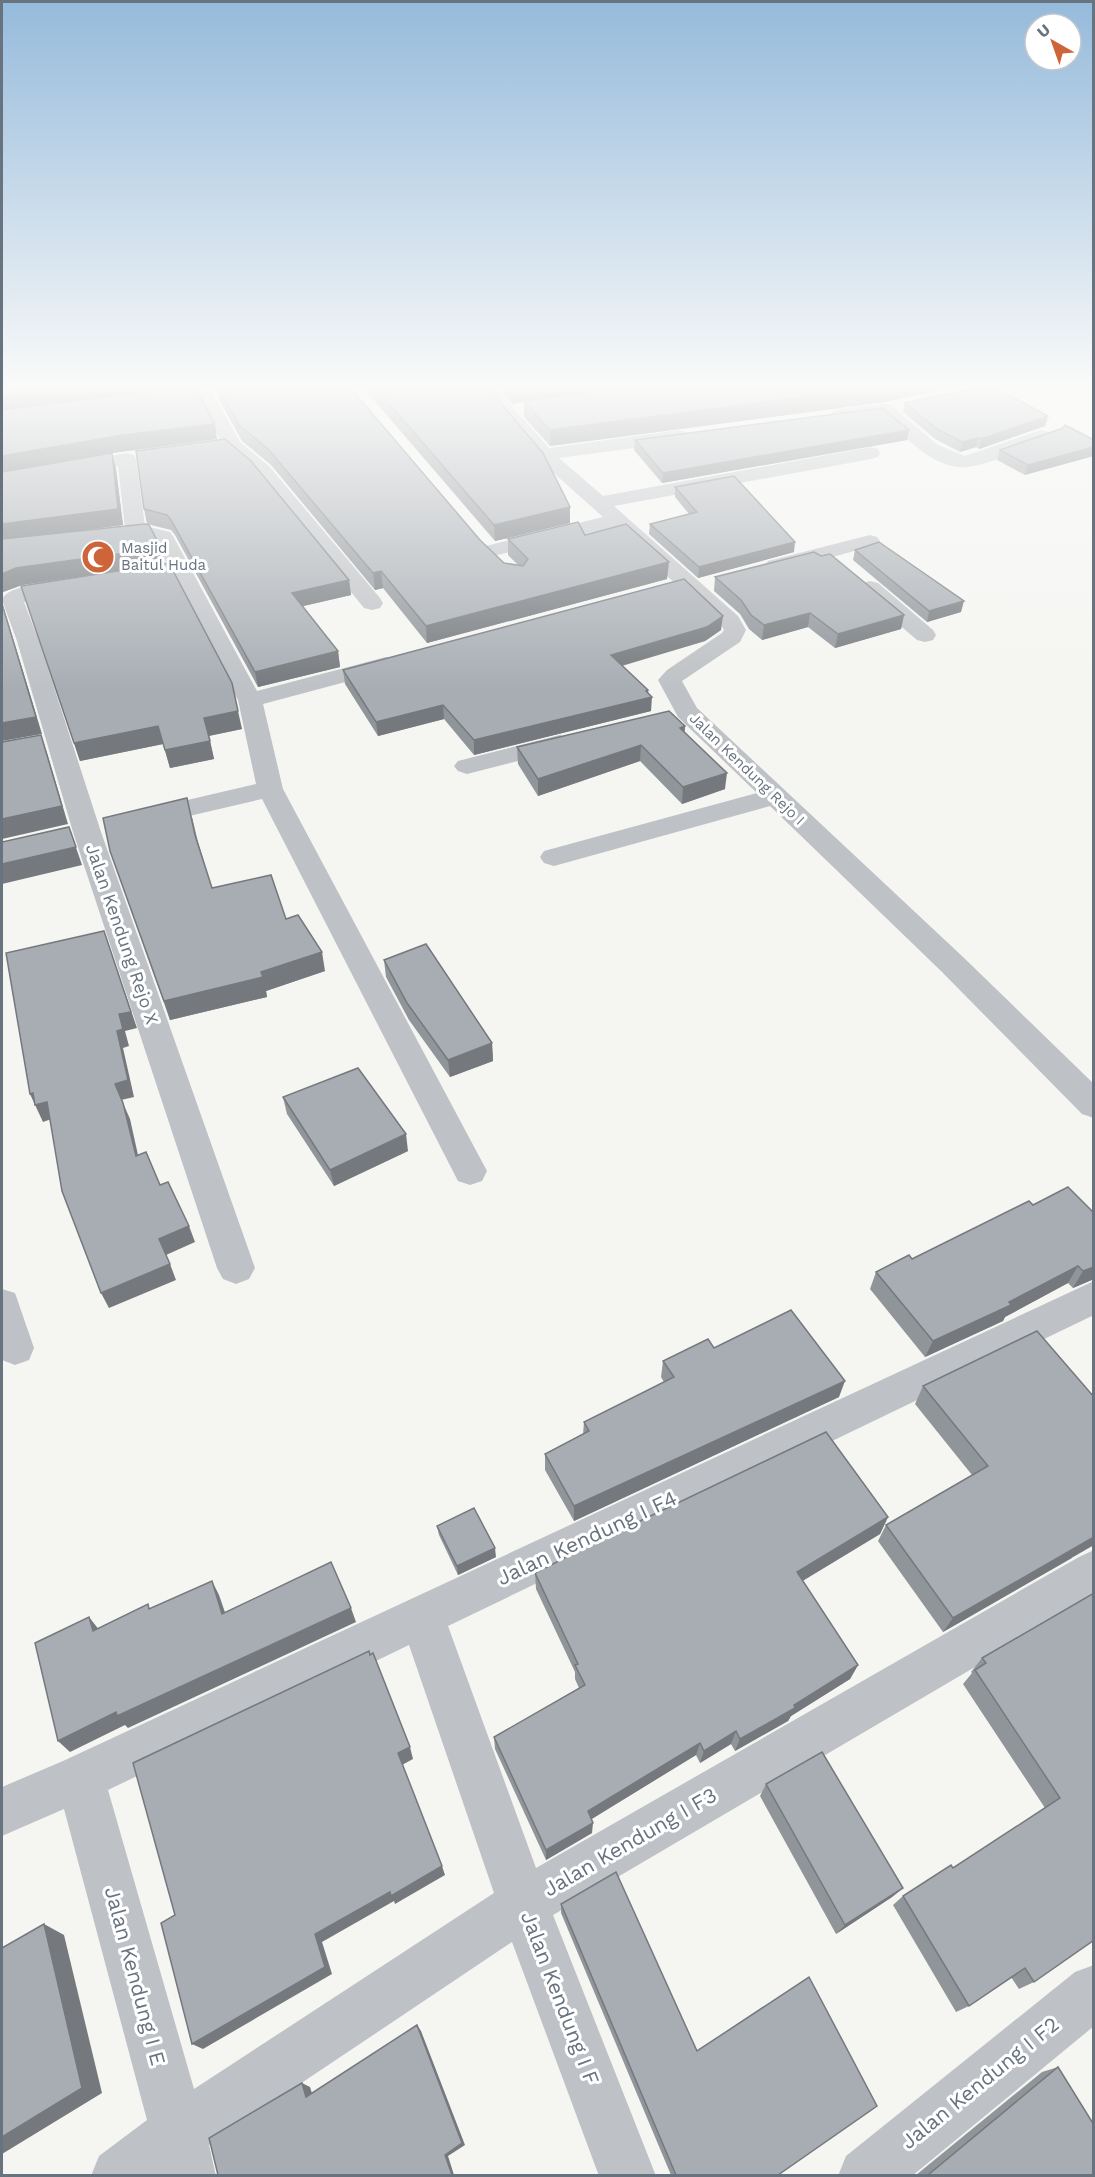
<svg xmlns="http://www.w3.org/2000/svg" width="1095" height="2177" viewBox="0 0 1095 2177" font-family="'Work Sans',sans-serif">
	<style>
		.lines { fill: none; stroke-linecap: round; stroke-linejoin: round }
		.street { fill: #bec1c5; fill-rule: evenodd }
		.wall { fill: #90959a }
		.shaded-wall { fill: #75797d }
		.building { fill: #a7adb3; stroke: #75797d; stroke-width: 1.5 }
		.labels { text-anchor: middle; stroke-width: 6; stroke-linejoin: round; paint-order: stroke }
		.far-poi-label { font-size: 15px; fill: #67737f; stroke: #fff; text-anchor: start }
		.far-street-label { font-size: 15px; fill: #67737f; stroke: #fff }
		.street-label { font-size: 18px; fill: #67737f; stroke: #fff }
		.near-street-label { font-size: 21px; fill: #67737f; stroke: #fff }
	</style>
	<rect width="100%" height="100%" fill="#f5f5f2"/>
	<g class="lines">
		<g class="street">
			<path d="M191 385H208L240 442 269 466 380 598 383 603 380 608 372 610 364 608 255 474 225 449Z"/>
			<path d="M475 385H493L549 448 679 430 686 432 688 436 686 440 679 442 559 458 603 496 871 447 878 449 880 453 878 457 871 459 614 506 738 616 746 630 740 642 682 681 697 708 963 957 1094 1084V1118L1082 1114 941 971 770 806 554 866 544 863 540 857 544 851 757 793 678 717 658 680 667 670 722 633 724 630 721 625 613 527 489 557 482 555 479 551 482 547 603 517 537 458Z"/>
			<path d="M885 404 891 405 938 445 965 456 1041 430 1048 432 1050 436 1048 440C1028 447 986 466 967 467 933 470 904 435 881 415L840 419 834 418 831 414 834 410 840 409Z"/>
			<path d="M127 453 134 455 136 459 145 526 170 532 173 536 257 691 386 657 394 659 398 664 394 669 263 704 283 789 487 1171 482 1181 470 1185 458 1181 262 799 146 826 136 824 133 818 136 812 256 784 238 700 174 578 128 584 120 583 117 578 120 573 168 566 155 540 149 538 110 541 103 539 100 535 103 531 125 528 118 466 2 486V474Z"/>
			<path d="M870 535 877 537 880 541 877 545 776 572 768 571 765 566 768 561Z"/>
			<path d="M68 580 76 582 79 587 76 592 24 602 39 641 101 832 255 1268 249 1279 236 1284 223 1279 217 1268 73 832 17 641 2 600C7 584 52 583 68 580Z"/>
			<path d="M870 581 878 583 933 630 936 635 933 640 925 642 917 640 862 593 859 588 862 583Z"/>
			<path d="M560 735 569 738 573 743 569 748 467 774 458 771 454 766 458 761Z"/>
			<path d="M1094 1281V1315L448 1626 536 1868 1079 1557 1094 1550V1597L553 1915 656 2176H599L512 1942 209 2145 216 2176H91L99 2156 147 2120 64 1809 2 1836V1787L63 1761ZM409 1645 494 1893 194 2089 108 1790Z"/>
			<path d="M2 1289 15 1293 34 1348 29 1360 15 1365 2 1360Z"/>
			<path d="M1094 1965V2026L912 2176H838L846 2156 1075 1972Z"/>
		</g>
	</g>
	<g class="wall">
		<path d="M2 385H190V387L217 439 112 453 116 469 123 525 67 532 165 564 242 729 209 736 214 759 170 768 163 744 80 761 21 586 145 567 22 585 3 592 2 595Z"/>
		<path d="M210 385H348L480 540 504 563 519 566 508 555V539L585 535 667 579 427 643 383 588 375 590 271 465 242 441 219 399 216 386Z"/>
		<path d="M361 385H485L570 523 495 541Z"/>
		<path d="M496 385H961L885 402 550 446 524 417V402L512 404Z"/>
		<path d="M905 403 1048 416 1045 426 979 449 976 447 960 452 935 439 903 412Z"/>
		<path d="M909 430 907 440 662 483 634 450 635 440Z"/>
		<path d="M1094 440 1025 475 997 460 1000 450Z"/>
		<path d="M136 451 349 580 351 595 303 606 338 651 340 667 258 687 175 535 171 530 147 524 144 509Z"/>
		<path d="M675 487 794 552 698 578 649 534 650 524 689 514 675 497Z"/>
		<path d="M855 550 961 612 927 622 853 560Z"/>
		<path d="M715 577 904 615 901 629 835 648 808 627 762 640 749 629 740 614 714 591Z"/>
		<path d="M721 630 705 641 622 666 648 690 651 711 474 755 444 719 378 736 345 684 343 670Z"/>
		<path d="M685 726 684 732 725 789 682 804 640 761 538 796 518 764 517 747Z"/>
		<path d="M192 817 198 842 212 888 325 971 266 991 267 997 170 1020 110 851Z"/>
		<path d="M384 960 492 1043 493 1061 450 1077 409 1020 386 977Z"/>
		<path d="M283 1097 408 1151 334 1186 287 1114Z"/>
		<path d="M1033 1205 1094 1213V1279L1073 1288 1068 1283 1005 1317 1003 1321 925 1357 870 1289 876 1272 912 1259Z"/>
		<path d="M714 1348 839 1397 574 1521 545 1470V1454L583 1435 584 1422 664 1382 661 1377 663 1361Z"/>
		<path d="M923 1386 1072 1558 943 1632 878 1541 886 1525 972 1475 915 1404Z"/>
		<path d="M888 1517 880 1534 802 1581 858 1665 850 1679 791 1716 788 1721 735 1751 731 1744 700 1763 696 1755 591 1819 592 1833 546 1860 495 1749 494 1737 579 1688 575 1679V1672L536 1589 535 1573Z"/>
		<path d="M437 1526 496 1557 458 1575 439 1535Z"/>
		<path d="M1094 1593 1034 1982 1019 1989 1011 1977 969 2006 956 2012 893 1905 903 1896 953 1868 1045 1808 963 1684 972 1673 971 1672 982 1658Z"/>
		<path d="M766 1784 903 1888 892 1897 836 1934 760 1796Z"/>
		<path d="M561 1904 697 2051 778 2175H671L561 1913Z"/>
		<path d="M1058 2067 1094 2175H916L1042 2072Z"/>
	</g>
	<g class="shaded-wall">
		<path d="M90 385H190V388L2 412V397Z"/>
		<path d="M535 385H643L512 404V388Z"/>
		<path d="M894 385H961L885 402 550 446V430Z"/>
		<path d="M1048 416 1045 426 979 449 981 439Z"/>
		<path d="M215 424 217 439 112 453 116 469 123 525 2 541V544V456L123 435Z"/>
		<path d="M909 430 907 440 662 483 663 473Z"/>
		<path d="M978 438 976 447 960 452 962 442Z"/>
		<path d="M1094 447V456L1025 475 1028 465Z"/>
		<path d="M570 507V523L495 541 494 525Z"/>
		<path d="M795 542 794 552 698 578 699 567Z"/>
		<path d="M161 548 165 564 22 585 3 592 2 595V574L16 568Z"/>
		<path d="M669 562 667 579 427 643 426 626Z"/>
		<path d="M381 571 383 588 375 590 373 573Z"/>
		<path d="M349 580 351 595 295 608 292 593Z"/>
		<path d="M964 601 961 612 927 622 929 611Z"/>
		<path d="M2 602 42 734 2 741Z"/>
		<path d="M810 613 808 627 762 640 764 625Z"/>
		<path d="M904 615 901 629 835 648 838 634Z"/>
		<path d="M723 616 721 630 705 641 610 669 611 655Z"/>
		<path d="M338 651 340 667 258 687 255 672Z"/>
		<path d="M648 690V698L652 697 651 711 474 755V740Z"/>
		<path d="M443 705 444 719 378 736 376 722Z"/>
		<path d="M238 711 242 729 208 736 204 718Z"/>
		<path d="M158 726 163 744 80 761 74 743Z"/>
		<path d="M685 726 684 743 680 728Z"/>
		<path d="M41 735 47 753 68 824 2 839V819Z"/>
		<path d="M210 741 214 759 170 768 165 750Z"/>
		<path d="M641 745 640 761 538 796V779Z"/>
		<path d="M727 773 725 789 682 804 683 787Z"/>
		<path d="M69 827 82 865 2 884V864Z"/>
		<path d="M104 931 137 1028 125 1031 129 1046 123 1048 134 1097 121 1100 115 1084 117 1031 119 1014Z"/>
		<path d="M322 952 325 971 266 991 267 997 170 1020 164 1001 261 972Z"/>
		<path d="M492 1043 493 1061 450 1077 448 1060Z"/>
		<path d="M33 1093 47 1102 54 1118 43 1122 30 1094Z"/>
		<path d="M123 1103 130 1119 142 1173 136 1156Z"/>
		<path d="M406 1134 408 1151 334 1186 330 1170Z"/>
		<path d="M189 1226 195 1242 166 1255 159 1239Z"/>
		<path d="M170 1264 176 1280 109 1308 101 1293Z"/>
		<path d="M1078 1266 1068 1283 1005 1317 1003 1321 925 1357 933 1341 1009 1302Z"/>
		<path d="M1094 1267V1279L1073 1288 1083 1271Z"/>
		<path d="M845 1381 839 1397 574 1521V1506Z"/>
		<path d="M888 1517 880 1534 791 1588 797 1572Z"/>
		<path d="M1094 1537V1545L943 1632 953 1618Z"/>
		<path d="M495 1548 496 1557 458 1575 457 1566Z"/>
		<path d="M212 1581 219 1595 230 1627 222 1614Z"/>
		<path d="M351 1608 356 1622 128 1728 125 1725 70 1752 58 1741 116 1712Z"/>
		<path d="M89 1617 100 1631H93Z"/>
		<path d="M858 1665 850 1679 791 1716 788 1721 735 1751 740 1739Z"/>
		<path d="M736 1731 731 1744 700 1763 704 1751Z"/>
		<path d="M700 1743 696 1755 587 1822 588 1811Z"/>
		<path d="M410 1747 413 1759 402 1765 398 1753Z"/>
		<path d="M593 1823 592 1833 546 1860V1850Z"/>
		<path d="M442 1866 445 1875 395 1904 394 1901 322 1942 332 1974 203 2049 192 2044 315 1934 390 1892Z"/>
		<path d="M903 1888 892 1897 836 1934 845 1925Z"/>
		<path d="M44 1924 64 1935 102 2093 2 2154V2137Z"/>
		<path d="M417 2025 421 2031 465 2145 448 2156 454 2175H452L445 2155Z"/>
		<path d="M302 2083 310 2087 314 2100 306 2097Z"/>
	</g>
	<g class="building">
		<path d="M2 385H90L2 397Z"/>
		<path d="M217 385H348L480 540 504 563 523 566 528 559 508 539 578 522 585 535 626 524 669 562 426 626 381 571 373 573 268 449 239 425Z"/>
		<path d="M373 385H485L543 453 570 507 494 525Z"/>
		<path d="M509 385H535L512 388Z"/>
		<path d="M643 385H894L550 430 524 401Z"/>
		<path d="M990 385 1048 416 981 439 978 438 962 442 937 429 905 403Z"/>
		<path d="M194 386 215 424 123 435 2 456V410Z"/>
		<path d="M882 408 909 430 663 473 635 440Z"/>
		<path d="M1065 425 1094 440V447L1028 465 1000 450 1063 428Z"/>
		<path d="M225 439 251 461 349 580 292 593 338 651 255 672 171 520 167 515 144 509 136 451Z"/>
		<path d="M112 453 118 509 2 524V472Z"/>
		<path d="M734 476 795 542 699 567 650 524 697 512 675 487Z"/>
		<path d="M145 524 149 525 161 548 16 568 2 574V539Z"/>
		<path d="M879 542 964 601 929 611 855 550Z"/>
		<path d="M814 552 821 556 830 554 904 615 838 634 810 613 764 625 751 615 741 600 715 577Z"/>
		<path d="M169 563 232 683 238 711 204 718 210 741 165 750 158 726 74 743 21 586Z"/>
		<path d="M684 579 723 616 707 627 611 655 648 690 646 691 652 697 474 740 443 705 376 722 343 670Z"/>
		<path d="M2 604 36 717 2 723Z"/>
		<path d="M669 711 685 726 680 728 727 773 683 787 641 745 538 779 517 747Z"/>
		<path d="M41 735 62 806 2 819V742Z"/>
		<path d="M187 798 195 835 212 888 271 875 286 919 298 915 322 952 261 972 263 977 164 1001 110 851 103 818Z"/>
		<path d="M69 827 76 847 2 864V842Z"/>
		<path d="M104 931 131 1012 119 1014 123 1029 117 1031 128 1080 115 1084 123 1103 136 1156 146 1152 160 1185 168 1182 189 1226 159 1239 170 1264 101 1293 62 1191 47 1102 35 1105 33 1093 30 1094 6 953Z"/>
		<path d="M426 944 492 1043 448 1060 407 1003 384 960Z"/>
		<path d="M358 1068 406 1134 330 1170 283 1097Z"/>
		<path d="M1068 1187 1094 1213V1267L1083 1271 1078 1266 1009 1302 1011 1305 933 1341 876 1272 909 1255 912 1259 1029 1201 1033 1205Z"/>
		<path d="M791 1310 845 1381 574 1506 545 1454 589 1431 584 1422 674 1377 663 1361 708 1339 714 1348Z"/>
		<path d="M1037 1331 1094 1397V1537L953 1618 886 1525 988 1466 923 1386Z"/>
		<path d="M826 1432 888 1517 797 1572 858 1665 794 1705 795 1708 740 1739 736 1731 704 1751 700 1743 588 1811 593 1823 546 1850 494 1737 585 1685 575 1665 578 1664 535 1573 596 1542Z"/>
		<path d="M474 1508 495 1548 457 1566 437 1526Z"/>
		<path d="M331 1562 351 1608 117 1716 116 1712 58 1741 35 1643 89 1617 93 1631 148 1604 149 1609 212 1581 222 1614Z"/>
		<path d="M1094 1593V1940L1034 1982 1025 1968 969 2006 903 1896 951 1865 953 1868 1060 1798 975 1670 986 1663 982 1658Z"/>
		<path d="M369 1651 370 1655 373 1653 410 1747 398 1753 442 1866 391 1896 390 1892 315 1934 325 1967 192 2044 161 1923 175 1915 133 1763Z"/>
		<path d="M822 1752 903 1888 845 1925 766 1784Z"/>
		<path d="M616 1872 697 2051 809 1977 877 2106 778 2175H676L561 1904Z"/>
		<path d="M44 1924 82 2088 2 2137V1948Z"/>
		<path d="M417 2025 462 2143 445 2155 452 2175H218L209 2138 302 2083 306 2097Z"/>
		<path d="M1058 2067 1094 2125V2175H928Z"/>
	</g>
	<linearGradient id="sky" x2="0" y2="1"><stop stop-color="#95badb"/><stop offset="0.56" stop-color="#fafaf9"/><stop offset="1" stop-color="#fafaf9" stop-opacity="0"/></linearGradient>
	<rect width="1095" height="690" fill="url(#sky)"/>
	<defs>
		<symbol id="mosque-disc" viewBox="-11 -11 22 22"><circle r="9.5" fill="#ce6439" stroke="#fff"/><path d="M3.5-4.9A6 6 0 1 0 3.5 4.9A5 5 0 1 1 3.5-4.9Z" fill="#fff"/></symbol>
	</defs>
	<g fill-rule="evenodd">
		<use href="#mosque-disc" x="79" y="538" width="38" height="38"/>
	</g>
	<g class="labels">
		<g class="far-poi-label">
			<text x="121" y="553">Masjid<tspan x="121" dy="17">Baitul Huda</tspan></text>
		</g>
		<g class="far-street-label">
			<text transform="translate(747 769) rotate(44)" y="5">Jalan Kendung Rejo I</text>
		</g>
		<g class="street-label">
			<text transform="translate(122 934) rotate(71)" y="6">Jalan Kendung Rejo X</text>
		</g>
		<g class="near-street-label">
			<text transform="translate(587 1538) rotate(-25)" y="7">Jalan Kendung I F4</text>
			<text transform="translate(630 1842) rotate(-30)" y="7">Jalan Kendung I F3</text>
			<text transform="translate(135 1976) rotate(75)" y="7">Jalan Kendung I E</text>
			<text transform="translate(560 1998) rotate(69)" y="7">Jalan Kendung I F</text>
			<text transform="translate(980 2083) rotate(-39)" y="7">Jalan Kendung I F2</text>
		</g>
	</g>
	<rect width="1095" height="2177" fill="none" stroke="#67737f" stroke-width="6"/>
	<g transform="translate(1053 42) rotate(320)"><circle r="28" fill="#ffffff" stroke="#c2c7cc" stroke-width="1.5"/>
	<path d="M0-4.5L10 22L0 15L-10 22Z" fill="#ce6439"/>
	<text y="-9" font-size="16" font-weight="bold" text-anchor="middle" fill="#67737f">U</text>
	</g>
</svg>
